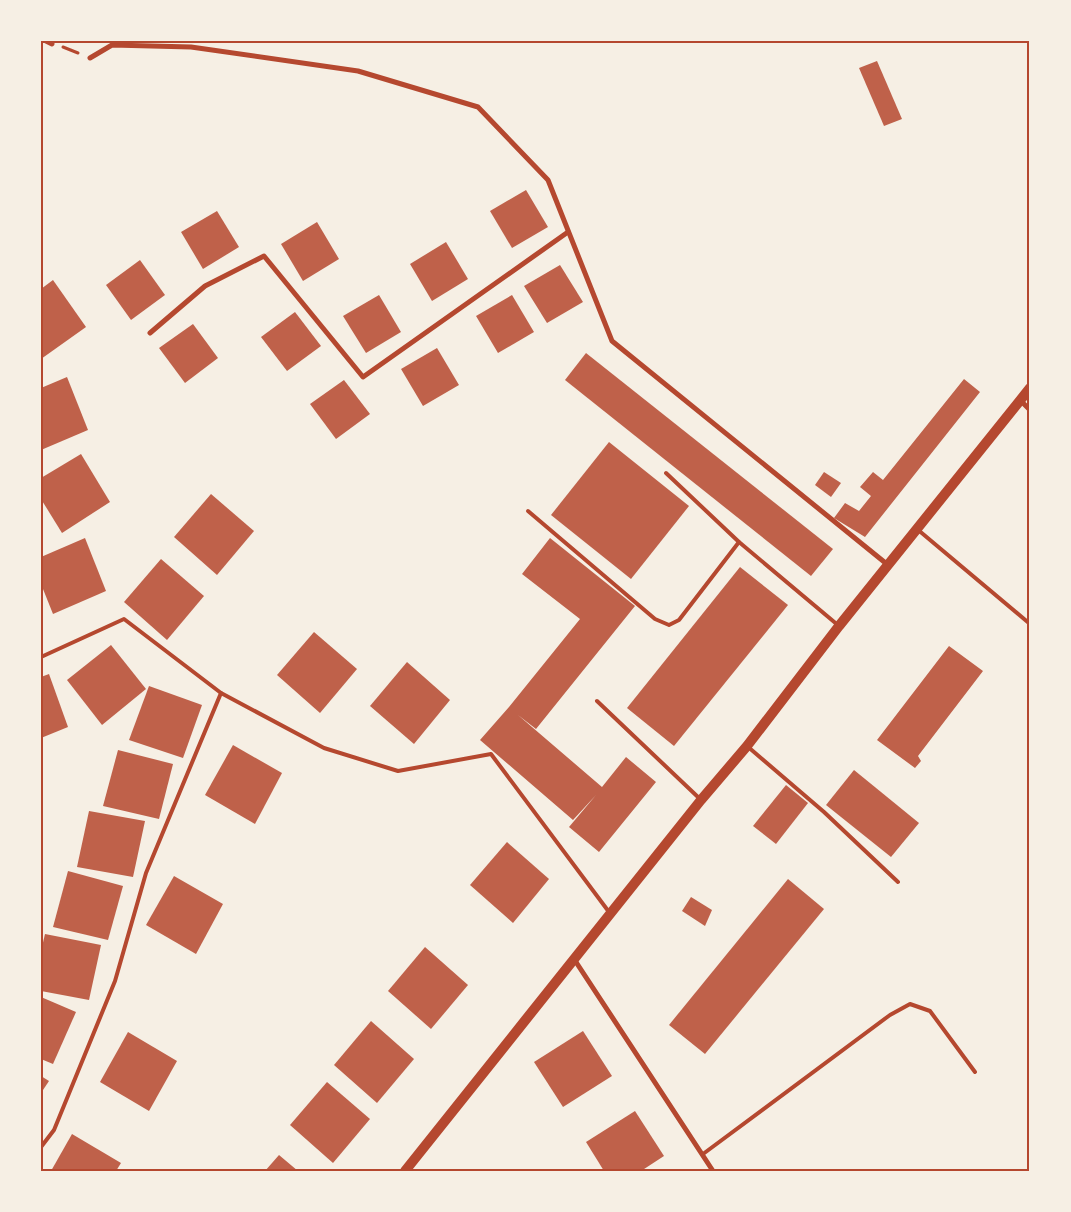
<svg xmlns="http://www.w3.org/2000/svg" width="1071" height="1212" viewBox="0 0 1071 1212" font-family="'PT Sans Narrow',sans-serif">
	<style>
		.building { fill: #bf614a }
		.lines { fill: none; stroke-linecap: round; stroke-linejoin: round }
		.path { stroke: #b5482f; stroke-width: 3 }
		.service { stroke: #b5482f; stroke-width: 4 }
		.minor { stroke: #b5482f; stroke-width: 5 }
		.secondary { stroke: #b5482f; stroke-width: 10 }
		.neatline { fill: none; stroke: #b5482f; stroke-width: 2 }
	</style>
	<rect width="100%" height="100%" fill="#f6efe4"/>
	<g class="building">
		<path d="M877 61 902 119 884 126 859 68Z"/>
		<path d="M526 190 548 227 512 248 490 211Z"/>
		<path d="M217 211 239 247 203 269 181 232Z"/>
		<path d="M317 222 339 259 303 281 281 244Z"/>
		<path d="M446 242 468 279 432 301 410 264Z"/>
		<path d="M140 260 165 295 131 320 106 285Z"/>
		<path d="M560 265 583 302 547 323 524 286Z"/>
		<path d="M53 280 86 327 41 359V289Z"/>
		<path d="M379 295 401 332 366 353 343 316Z"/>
		<path d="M512 295 534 332 498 353 476 316Z"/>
		<path d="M295 312 321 346 287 371 261 337Z"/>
		<path d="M193 324 218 358 185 383 159 348Z"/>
		<path d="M437 348 459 385 423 406 401 369Z"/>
		<path d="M586 353 833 549 811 576 565 380Z"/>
		<path d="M67 377 88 430 41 450V388Z"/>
		<path d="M964 379 980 392 865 537 834 518 845 503 859 511 871 496 860 487 873 472 883 480Z"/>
		<path d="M344 380 370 414 336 439 310 404Z"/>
		<path d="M609 442 689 506 631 579 551 515Z"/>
		<path d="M81 454 110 502 62 533 41 499V478Z"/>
		<path d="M824 472 841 483 831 497 815 485Z"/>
		<path d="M211 494 254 531 217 575 174 537Z"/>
		<path d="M85 538 106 591 53 614 41 584V557Z"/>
		<path d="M550 538 635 606 536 729 518 715 602 787 626 757 656 782 599 852 569 827 596 795 573 820 480 740 509 707 580 619 522 574Z"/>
		<path d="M161 559 204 596 167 640 124 602Z"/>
		<path d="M740 567 788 605 674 746 627 708Z"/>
		<path d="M314 632 357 669 320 713 277 675Z"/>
		<path d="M111 645 146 689 102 725 67 680Z"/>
		<path d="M949 646 983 671 918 756 921 761 915 768 877 740Z"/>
		<path d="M407 662 450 700 414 744 370 706Z"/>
		<path d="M49 674 68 727 41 738V677Z"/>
		<path d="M149 686 202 705 183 758 129 740Z"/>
		<path d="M233 745 282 773 255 824 205 795Z"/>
		<path d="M118 750 173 764 159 819 103 806Z"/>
		<path d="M854 770 919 823 891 857 826 805Z"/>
		<path d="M786 785 808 803 776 844 753 826Z"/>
		<path d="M89 811 145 821 133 877 77 867Z"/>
		<path d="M507 842 549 879 513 923 470 885Z"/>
		<path d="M68 871 123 886 108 940 53 927Z"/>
		<path d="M174 876 223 904 196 954 146 925Z"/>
		<path d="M788 879 824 909 705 1054 669 1025Z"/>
		<path d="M691 897 712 910 705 926 682 911Z"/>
		<path d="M45 934 101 945 89 1000 41 991V951Z"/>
		<path d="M425 947 468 985 431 1029 388 991Z"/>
		<path d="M41 997 76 1012 53 1064 41 1059Z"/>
		<path d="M371 1021 414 1059 377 1103 334 1065Z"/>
		<path d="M583 1031 612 1076 563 1107 534 1062Z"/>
		<path d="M128 1032 177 1061 149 1111 100 1082Z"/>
		<path d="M41 1076 49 1081 41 1093Z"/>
		<path d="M327 1082 370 1119 333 1163 290 1125Z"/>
		<path d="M635 1111 664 1156 641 1171H604L586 1142Z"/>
		<path d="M72 1134 121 1163 116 1171H51Z"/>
		<path d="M279 1155 298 1171H265Z"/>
	</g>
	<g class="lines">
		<path class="path" d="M63 47 78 53"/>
		<g class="service">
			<path d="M666 473 739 542 839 626"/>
			<path d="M528 511 655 619 669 625 679 620 739 542"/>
			<path d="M917 529 1030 624"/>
			<path d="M41 657 124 619 221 693 324 748 398 771 491 754 609 912"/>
			<path d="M597 701 699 798"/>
			<path d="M747 746 824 812 898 882"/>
			<path d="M41 1147 54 1130 115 981 146 873 221 693"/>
			<path d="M703 1154 890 1015 910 1004 930 1011 975 1072"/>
		</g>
		<g class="minor">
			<path d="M46 41 52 44"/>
			<path d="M90 58 112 45 191 47 358 71 478 107 548 180 612 341 888 565"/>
			<path d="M150 333 205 286 264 256 363 377 568 232"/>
			<path d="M1020 400 1030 410"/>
			<path d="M574 959 713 1171"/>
		</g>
		<path class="secondary" d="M405 1171 701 800 747 746 839 626 1030 388"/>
	</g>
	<rect width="1071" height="1212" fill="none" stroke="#f6efe4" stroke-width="85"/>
	<rect x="42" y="42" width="986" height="1128" class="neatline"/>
</svg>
